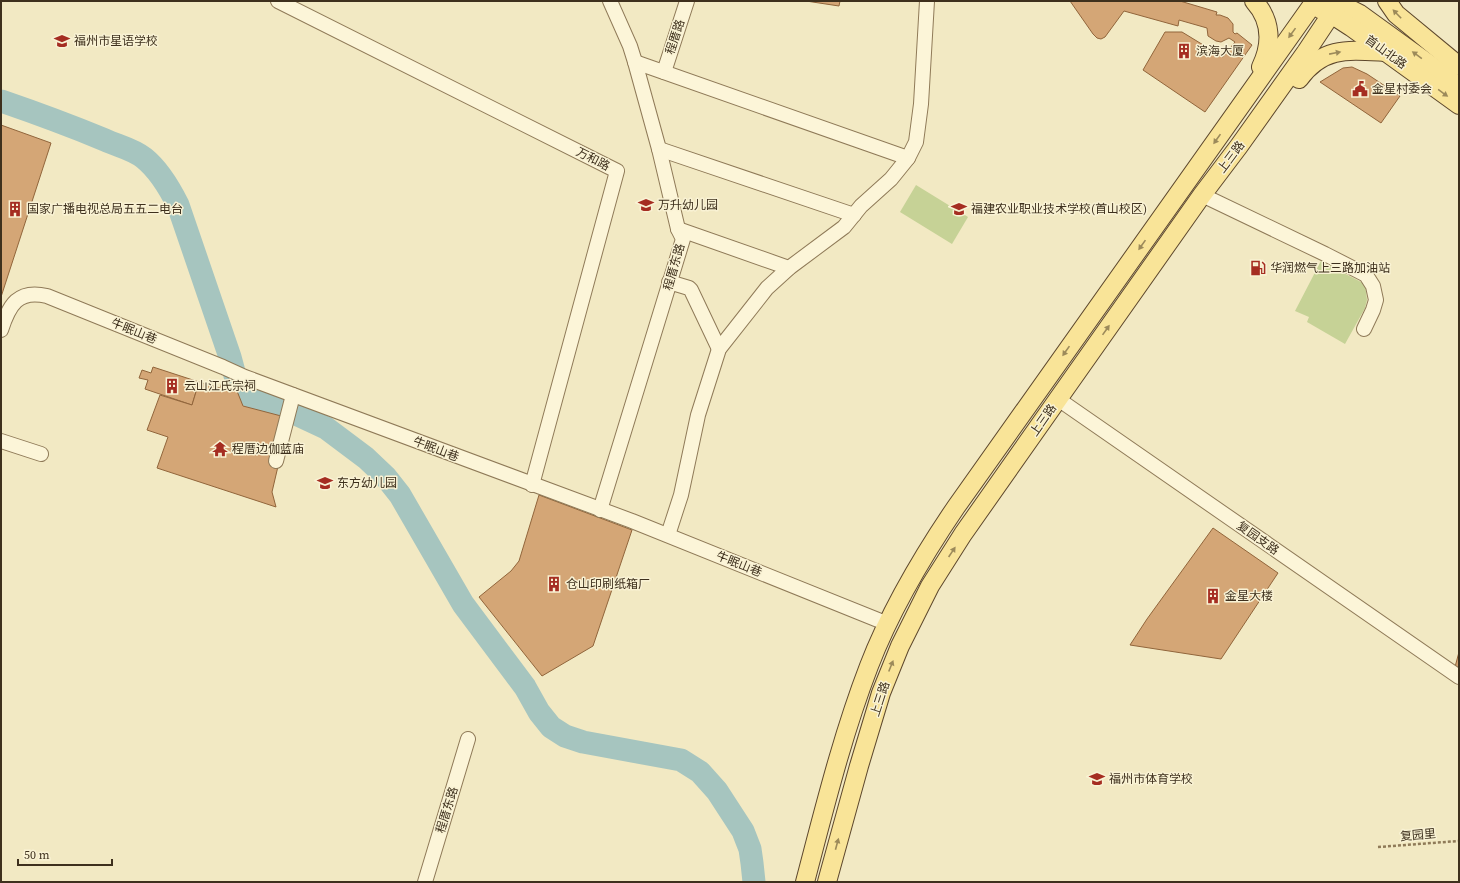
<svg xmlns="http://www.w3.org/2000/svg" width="1460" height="883" viewBox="0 0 1460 883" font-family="'Source Serif 4','Noto Sans SC',serif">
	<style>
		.green { fill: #c6d296 }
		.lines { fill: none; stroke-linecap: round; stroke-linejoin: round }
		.river { stroke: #a6c5bf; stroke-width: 23 }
		.building { fill: #d4a676; stroke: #91653b }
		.minor-casing { stroke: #8f7a58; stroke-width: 16 }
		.major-casing { stroke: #5d472c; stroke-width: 20 }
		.path { stroke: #8f7a58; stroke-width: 2.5; stroke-dasharray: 3 2; stroke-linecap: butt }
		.minor { stroke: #fcf5d8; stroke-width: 14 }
		.major { stroke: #f9e498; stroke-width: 18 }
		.oneway { fill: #9c8a5a }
		.labels { text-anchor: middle; stroke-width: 3; stroke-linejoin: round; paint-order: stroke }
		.street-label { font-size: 12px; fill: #3e301d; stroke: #f9f2d4 }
		.poi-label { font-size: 12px; fill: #3e301d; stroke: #f9f2d4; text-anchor: start }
	</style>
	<rect width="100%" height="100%" fill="#f2e9c3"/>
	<g class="green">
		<path d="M916 185 968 217 952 244 900 212Z"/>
		<path d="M1323 257 1324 263 1365 284 1367 300 1365 308 1345 344 1307 322 1309 317 1295 311Z"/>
	</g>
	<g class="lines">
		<path class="river" d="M1 101C36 113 71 126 105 140 118 146 133 149 144 158 159 170 170 189 178 205L230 357 237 383 242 391 250 396 296 414 326 428 366 458 385 476 400 495 463 604 525 687 539 712 551 727 565 736 583 742 681 760 700 772 717 791 743 831 750 849 752 863 754 882"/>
	</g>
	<g class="building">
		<path d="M806 1H840L839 6Z"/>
		<path d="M1070 1H1180L1217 12 1216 15H1220L1228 18 1233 24V32L1235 34 1237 33 1252 45 1205 112 1143 70 1165 32H1182L1223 57 1235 42 1229 38 1221 42 1216 41 1208 36 1207 28 1179 20 1178 26 1124 11 1105 37 1101 39 1097 38 1093 34Z"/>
		<path d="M1352 67 1367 74 1400 96 1381 123 1320 82 1343 68Z"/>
		<path d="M1 125 51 143 1 297Z"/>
		<path d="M153 367 199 382 192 405 145 389 148 380 139 378 142 370 151 373Z"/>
		<path d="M199 382 220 388 222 382 235 386 243 406 285 417 279 462 272 492 276 507 157 468 168 437 147 430 160 395 192 405Z"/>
		<path d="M539 495 632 530 593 646 542 676 479 597 511 571 519 561Z"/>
		<path d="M1213 528 1278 573 1221 659 1130 645 1147 619Z"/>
		<path d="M1459 652V669L1455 667Z"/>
	</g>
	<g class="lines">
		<defs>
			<g id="minor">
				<path d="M278 1 617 171 532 485"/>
				<path d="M635 62 908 158 916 142 921 104 927 1"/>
				<path d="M664 72 687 1"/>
				<path d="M659 149 854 215"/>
				<path d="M1202 195 1325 254 1366 275 1373 286 1376 300 1373 310 1364 329"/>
				<path d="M678 229 789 268"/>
				<path d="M669 282 689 288 691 290 719 349"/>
				<path d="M1 330C9 305 18 289 47 296L223 367 245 377 632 521 888 624"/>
				<path d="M1058 399 1459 677"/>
				<path d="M1 441 41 454"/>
				<path d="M276 461 293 395"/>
				<path d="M600 510 683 239 678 229 659 149 635 62 630 46 610 1"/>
				<path d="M668 535 681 495 698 415 719 349 767 288 789 268 844 227 861 206 891 179 908 158"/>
				<path d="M425 882 468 739"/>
			</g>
			<g id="major">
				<path d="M1254 1C1272 21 1272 44 1261 67"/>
				<path d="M1334 1 1360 14 1436 69 1459 87"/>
				<path d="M1387 1 1396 14 1459 66"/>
				<path d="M1320 9 1331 14 1351 27 1459 105"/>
				<path d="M1299 79C1323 46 1349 50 1386 52"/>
				<path d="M805 882C824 810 842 736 869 666 891 609 922 557 956 507L1315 1"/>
				<path d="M827 882 859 766 881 693 900 646 930 586 963 534 1058 399 1202 195 1239 146 1306 52 1340 1"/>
			</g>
		</defs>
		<use href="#minor" class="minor-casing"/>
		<use href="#major" class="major-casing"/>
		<path class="path" d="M1378 847 1459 841"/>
		<use href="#minor" class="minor"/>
		<use href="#major" class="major"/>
	</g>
	<defs><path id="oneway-solid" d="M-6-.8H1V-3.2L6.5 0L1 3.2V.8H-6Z"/></defs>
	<g class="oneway">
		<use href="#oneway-solid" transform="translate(1397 14) rotate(-134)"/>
		<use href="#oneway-solid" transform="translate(1292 33) rotate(126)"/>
		<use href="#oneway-solid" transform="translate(1335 53) rotate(-11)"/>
		<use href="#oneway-solid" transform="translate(1417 55) rotate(-144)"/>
		<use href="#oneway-solid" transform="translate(1443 93) rotate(36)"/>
		<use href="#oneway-solid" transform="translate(1217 139) rotate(125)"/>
		<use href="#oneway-solid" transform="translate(1142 245) rotate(125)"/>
		<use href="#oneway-solid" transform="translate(1106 330) rotate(-55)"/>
		<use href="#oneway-solid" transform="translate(1066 351) rotate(125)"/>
		<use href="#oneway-solid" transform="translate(952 552) rotate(-56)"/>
		<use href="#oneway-solid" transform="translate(891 666) rotate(-68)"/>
		<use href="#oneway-solid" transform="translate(837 844) rotate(-75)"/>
	</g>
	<defs>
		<symbol id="school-bare" viewBox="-9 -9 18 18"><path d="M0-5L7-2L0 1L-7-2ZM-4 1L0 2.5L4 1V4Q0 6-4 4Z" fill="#a52d21" stroke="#f9f2d4" stroke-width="2.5" paint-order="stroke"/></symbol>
		<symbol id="building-bare" viewBox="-9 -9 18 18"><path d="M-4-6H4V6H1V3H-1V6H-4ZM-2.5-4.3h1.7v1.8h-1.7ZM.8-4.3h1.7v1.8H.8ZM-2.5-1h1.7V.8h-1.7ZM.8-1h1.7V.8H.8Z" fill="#a52d21" stroke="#f9f2d4" stroke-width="2.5" paint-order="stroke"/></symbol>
		<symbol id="civic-bare" viewBox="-9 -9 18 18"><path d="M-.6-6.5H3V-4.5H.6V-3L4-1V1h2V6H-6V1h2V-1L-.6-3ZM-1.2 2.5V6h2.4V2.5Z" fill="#a52d21" stroke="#f9f2d4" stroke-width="2.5" paint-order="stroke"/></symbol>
		<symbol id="fuel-bare" viewBox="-9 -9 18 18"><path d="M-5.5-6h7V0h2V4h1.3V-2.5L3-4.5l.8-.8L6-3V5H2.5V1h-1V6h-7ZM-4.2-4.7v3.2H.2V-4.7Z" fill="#a52d21" stroke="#f9f2d4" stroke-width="2.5" paint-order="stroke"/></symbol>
		<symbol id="temple-bare" viewBox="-9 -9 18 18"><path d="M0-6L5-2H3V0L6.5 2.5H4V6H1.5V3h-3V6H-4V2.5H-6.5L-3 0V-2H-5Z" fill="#a52d21" stroke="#f9f2d4" stroke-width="2.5" paint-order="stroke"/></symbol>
	</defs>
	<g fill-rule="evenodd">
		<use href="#school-bare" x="51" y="30" width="22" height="22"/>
		<use href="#building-bare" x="1173" y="40" width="22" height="22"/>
		<use href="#civic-bare" x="1349" y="78" width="22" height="22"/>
		<use href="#school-bare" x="635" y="194" width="22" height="22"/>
		<use href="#building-bare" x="4" y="198" width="22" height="22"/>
		<use href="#school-bare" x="948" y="198" width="22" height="22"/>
		<use href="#fuel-bare" x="1247" y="257" width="22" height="22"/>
		<use href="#building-bare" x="161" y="375" width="22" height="22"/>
		<use href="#temple-bare" x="209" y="438" width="22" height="22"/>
		<use href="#school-bare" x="314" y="472" width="22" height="22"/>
		<use href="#building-bare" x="543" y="573" width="22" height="22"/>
		<use href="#building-bare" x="1202" y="585" width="22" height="22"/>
		<use href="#school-bare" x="1086" y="768" width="22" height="22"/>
	</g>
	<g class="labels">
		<g class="street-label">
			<text transform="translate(675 37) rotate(-72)" y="4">程厝路</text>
			<text transform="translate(1386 52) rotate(36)" y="4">首山北路</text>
			<text transform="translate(1231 157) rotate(-53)" y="4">上三路</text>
			<text transform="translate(593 159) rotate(27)" y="4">万和路</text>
			<text transform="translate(674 267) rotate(-74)" y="4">程厝东路</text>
			<text transform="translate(134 331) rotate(22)" y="4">牛眠山巷</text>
			<text transform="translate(1043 420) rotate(-55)" y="4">上三路</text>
			<text transform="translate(436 449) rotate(21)" y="4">牛眠山巷</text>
			<text transform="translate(1258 538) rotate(35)" y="4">复园支路</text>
			<text transform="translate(739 564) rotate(22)" y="4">牛眠山巷</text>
			<text transform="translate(880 699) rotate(-72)" y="4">上三路</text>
			<text transform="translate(447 810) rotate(-73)" y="4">程厝东路</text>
			<text transform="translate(1418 835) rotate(-5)" y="4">复园里</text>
		</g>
		<g class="poi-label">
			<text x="74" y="45">福州市星语学校</text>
			<text x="1196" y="55">滨海大厦</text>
			<text x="1372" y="93">金星村委会</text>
			<text x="658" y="209">万升幼儿园</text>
			<text x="27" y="213">国家广播电视总局五五二电台</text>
			<text x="971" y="213">福建农业职业技术学校(首山校区)</text>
			<text x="1270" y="272">华润燃气上三路加油站</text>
			<text x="184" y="390">云山江氏宗祠</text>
			<text x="232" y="453">程厝边伽蓝庙</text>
			<text x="337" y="487">东方幼儿园</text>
			<text x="566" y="588">仓山印刷纸箱厂</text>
			<text x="1225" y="600">金星大楼</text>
			<text x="1109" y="783">福州市体育学校</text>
		</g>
	</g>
	<rect width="1460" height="883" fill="none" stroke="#3e301d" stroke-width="4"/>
	<path d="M18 859v6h94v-6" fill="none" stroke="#3e301d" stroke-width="2"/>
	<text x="24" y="859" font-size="12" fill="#3e301d" stroke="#f9f2d4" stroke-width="3" paint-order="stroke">50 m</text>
</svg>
